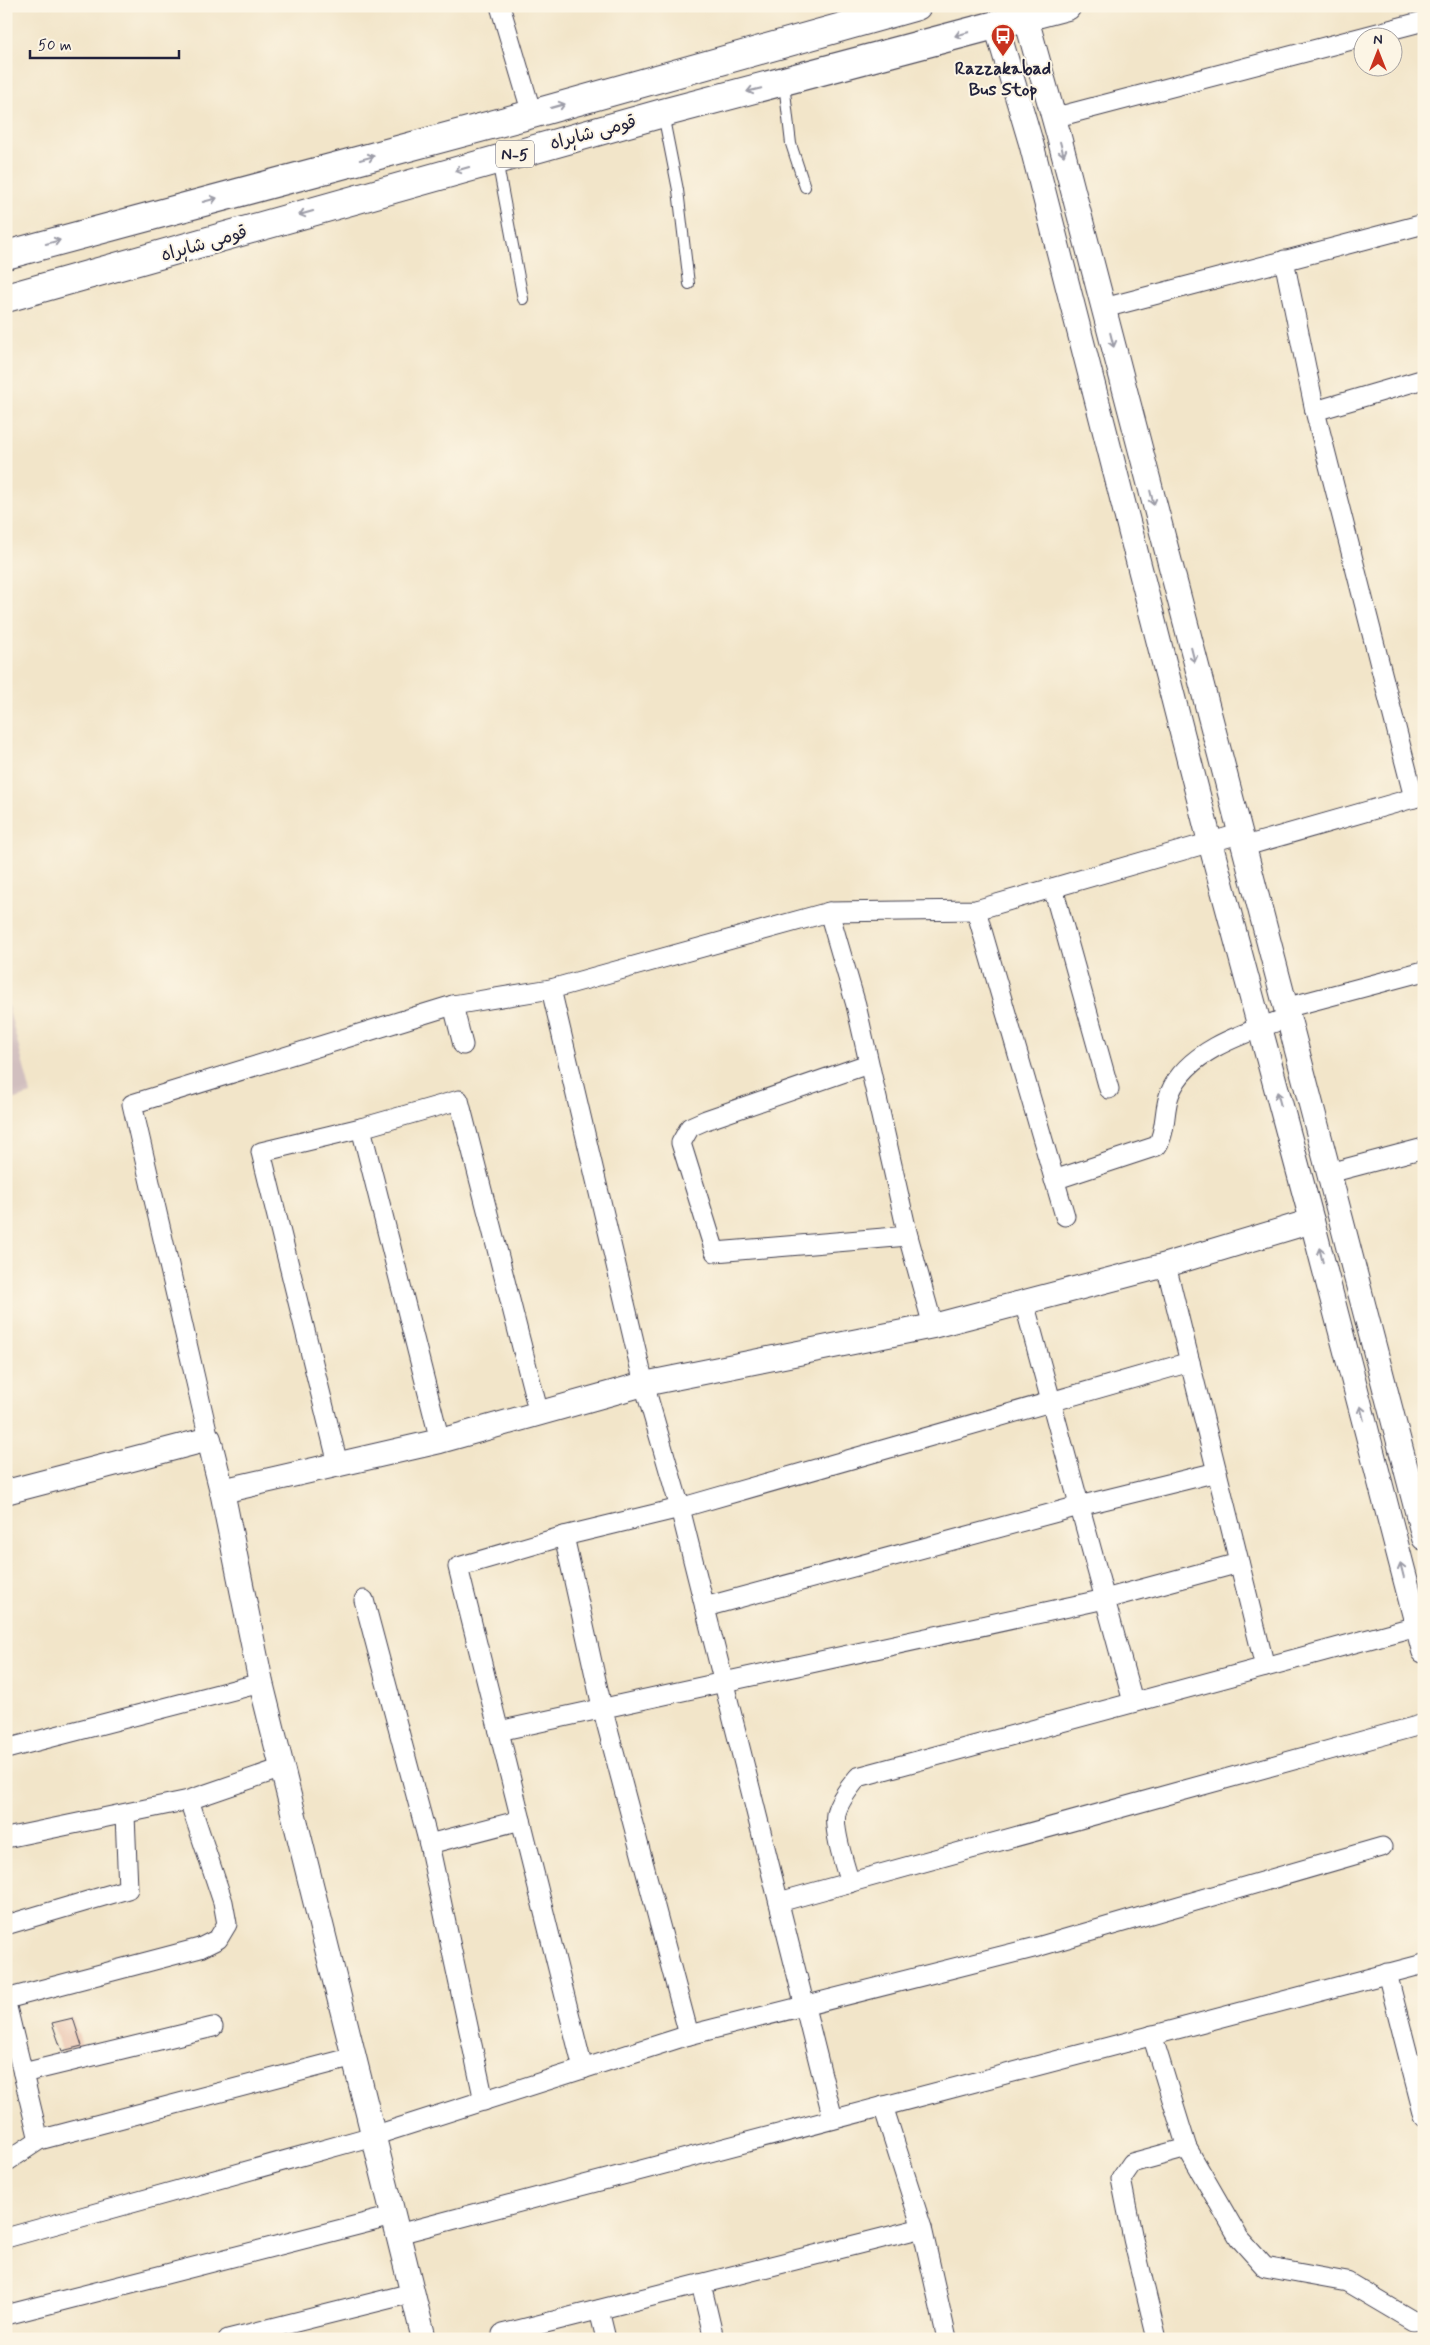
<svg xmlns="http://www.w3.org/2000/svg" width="1430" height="2345" viewBox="0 0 1430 2345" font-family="Mynerve,'Playpen Sans Arabic',sans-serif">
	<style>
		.industrial { fill: #d1bfbf }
		.building { fill: #e1ac94 }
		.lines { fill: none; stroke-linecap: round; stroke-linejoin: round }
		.service-casing { stroke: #413f50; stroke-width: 12 }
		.minor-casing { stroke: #413f50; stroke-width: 21 }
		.tertiary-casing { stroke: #413f50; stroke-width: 26 }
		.trunk-casing { stroke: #413f50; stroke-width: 30 }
		.service { stroke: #fff; stroke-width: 10 }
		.minor { stroke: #fff; stroke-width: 19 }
		.tertiary { stroke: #fff; stroke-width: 24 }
		.trunk { stroke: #fff; stroke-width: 28 }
		.oneway { stroke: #9c9ca7 }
		.labels { text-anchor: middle; stroke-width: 4; stroke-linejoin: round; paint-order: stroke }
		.shield { fill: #fcf5e5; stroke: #63616e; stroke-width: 1 }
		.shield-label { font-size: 16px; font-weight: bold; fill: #22223b }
		.poi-label { font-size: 18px; font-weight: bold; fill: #22223b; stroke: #fcf5e5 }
		.street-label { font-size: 18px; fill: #22223b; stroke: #fcf5e5 }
	</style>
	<rect width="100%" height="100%" fill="#fcf5e5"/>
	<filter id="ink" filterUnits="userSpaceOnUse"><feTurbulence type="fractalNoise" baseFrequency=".02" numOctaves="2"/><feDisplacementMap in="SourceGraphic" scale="10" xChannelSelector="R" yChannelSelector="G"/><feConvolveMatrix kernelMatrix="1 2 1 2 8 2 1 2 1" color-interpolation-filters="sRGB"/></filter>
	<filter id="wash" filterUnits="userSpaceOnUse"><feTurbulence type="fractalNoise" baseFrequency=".0096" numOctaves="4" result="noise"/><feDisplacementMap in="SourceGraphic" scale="20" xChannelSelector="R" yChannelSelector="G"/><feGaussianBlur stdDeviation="1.12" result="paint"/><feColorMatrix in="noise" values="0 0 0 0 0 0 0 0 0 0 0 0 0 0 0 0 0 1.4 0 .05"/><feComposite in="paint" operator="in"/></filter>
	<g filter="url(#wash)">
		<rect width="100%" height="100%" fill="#f2e5c9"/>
		<path class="industrial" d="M6 998 31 1094 6 1102Z"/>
		<g id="blocks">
			<path class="building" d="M73 2018 82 2046 62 2051 52 2023Z"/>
		</g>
	</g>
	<g filter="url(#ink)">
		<use href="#blocks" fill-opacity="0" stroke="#413f50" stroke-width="1"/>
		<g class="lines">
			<defs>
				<g id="service">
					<path d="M784 83 791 144 805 187"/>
					<path d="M663 114 678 190 689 284"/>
					<path d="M497 160 523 299"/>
				</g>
				<g id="minor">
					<path d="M500 6 532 114"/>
					<path d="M1053 118 1424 21"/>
					<path d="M1284 260 1315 411 1414 798"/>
					<path d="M1104 308 1424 224"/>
					<path d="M1315 411 1424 379"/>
					<path d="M1242 847 1424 795"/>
					<path d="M1053 888 1109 1089"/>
					<path d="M976 910 1065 1216"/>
					<path d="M829 912 856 1005 908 1236 933 1326"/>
					<path d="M551 989 644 1384 680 1508 833 2119"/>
					<path d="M453 1005 463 1045"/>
					<path d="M1285 1008 1424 971"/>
					<path d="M868 1064 706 1120 690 1127 681 1143 715 1252 908 1236"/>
					<path d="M1329 1173 1424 1148"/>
					<path d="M1054 1180 1157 1146C1167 1131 1163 1110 1170 1093 1187 1050 1247 1032 1287 1018"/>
					<path d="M1166 1265 1265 1667"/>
					<path d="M1024 1302 1133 1702"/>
					<path d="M209 1439 132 1104 453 1005 551 989 829 912 976 910 1239 834"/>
					<path d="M440 1441 361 1128 459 1100 539 1414"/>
					<path d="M338 1464 261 1152 361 1128"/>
					<path d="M564 1536 602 1707 689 2035"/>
					<path d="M364 1600 429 1844 484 2101"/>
					<path d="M705 1607 1079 1506 1217 1472"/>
					<path d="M499 1731 1105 1599 1239 1563"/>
					<path d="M6 1749 261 1683"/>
					<path d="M6 1838 189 1800 282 1768"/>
					<path d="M429 1844 521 1820"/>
					<path d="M850 1883C845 1867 831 1825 837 1810 841 1798 850 1787 858 1777L1417 1626"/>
					<path d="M779 1902 1424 1724"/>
					<path d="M6 1925 128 1889 125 1815"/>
					<path d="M1387 1973 1424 2117"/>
					<path d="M6 1999 200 1948 218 1939 227 1924 223 1902 189 1800"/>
					<path d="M6 2003 39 2140"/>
					<path d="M1152 2035 1187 2148 1239 2238 1265 2267 1347 2282 1413 2321 1424 2320"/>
					<path d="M583 2069 458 1567 564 1536 680 1508 1190 1362"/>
					<path d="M23 2073 213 2027"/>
					<path d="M883 2106 922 2228 947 2339"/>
					<path d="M6 2162 39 2140 354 2057"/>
					<path d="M398 2234 1424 1964"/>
					<path d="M6 2238 373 2136 689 2035 1037 1947 1382 1847"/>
					<path d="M701 2284 714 2339"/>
					<path d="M599 2310 606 2339"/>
					<path d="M6 2315 393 2216"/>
					<path d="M502 2334 922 2228"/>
					<path d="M228 2339 412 2293"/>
					<path d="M1157 2339 1133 2239 1121 2179 1132 2163 1187 2148"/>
				</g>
				<g id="tertiary">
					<path d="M1026 18 1058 133 1424 1538"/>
					<path d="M996 25 1031 143 1210 842 1312 1221 1424 1651"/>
					<path d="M222 1491 440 1441 644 1384 933 1326 1166 1265 1312 1221"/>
					<path d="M6 1492 209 1439 222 1491 261 1683 424 2339"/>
				</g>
				<g id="trunk">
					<path d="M6 255 532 114 917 6"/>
					<path d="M6 298 663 113 1067 6"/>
				</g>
			</defs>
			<use href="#service" class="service-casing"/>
			<use href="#minor" class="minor-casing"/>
			<use href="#tertiary" class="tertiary-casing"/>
			<use href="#trunk" class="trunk-casing"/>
			<use href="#service" class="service"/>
			<use href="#minor" class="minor"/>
			<use href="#tertiary" class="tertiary"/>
			<use href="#trunk" class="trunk"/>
		</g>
		<defs><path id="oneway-shaft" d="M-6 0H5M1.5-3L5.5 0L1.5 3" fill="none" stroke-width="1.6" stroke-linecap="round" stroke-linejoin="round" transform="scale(1.25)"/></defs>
		<g class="oneway">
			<use href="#oneway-shaft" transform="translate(962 34) rotate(165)"/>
			<use href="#oneway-shaft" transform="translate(754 90) rotate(166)"/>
			<use href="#oneway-shaft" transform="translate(558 106) rotate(-16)"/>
			<use href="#oneway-shaft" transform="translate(1062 149) rotate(75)"/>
			<use href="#oneway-shaft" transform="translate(367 158) rotate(-15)"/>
			<use href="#oneway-shaft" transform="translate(462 169) rotate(164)"/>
			<use href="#oneway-shaft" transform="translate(210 200) rotate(-15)"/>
			<use href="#oneway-shaft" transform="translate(306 213) rotate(164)"/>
			<use href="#oneway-shaft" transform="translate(53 242) rotate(-15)"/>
			<use href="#oneway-shaft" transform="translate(1112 340) rotate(76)"/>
			<use href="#oneway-shaft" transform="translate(1152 498) rotate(76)"/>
			<use href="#oneway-shaft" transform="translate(1193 655) rotate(76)"/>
			<use href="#oneway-shaft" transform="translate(1279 1099) rotate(-105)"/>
			<use href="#oneway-shaft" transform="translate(1321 1255) rotate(-104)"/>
			<use href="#oneway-shaft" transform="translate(1362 1413) rotate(-104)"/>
			<use href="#oneway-shaft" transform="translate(1402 1570) rotate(-104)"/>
		</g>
	</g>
	<defs>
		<symbol id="bus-pin" viewBox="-11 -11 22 30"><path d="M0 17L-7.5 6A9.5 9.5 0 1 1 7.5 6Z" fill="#c8321e" stroke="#fcf5e5"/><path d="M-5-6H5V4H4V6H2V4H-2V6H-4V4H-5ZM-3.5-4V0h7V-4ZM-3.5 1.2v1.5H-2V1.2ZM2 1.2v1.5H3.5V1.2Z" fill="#fff"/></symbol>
	</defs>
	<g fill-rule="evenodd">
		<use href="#bus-pin" x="989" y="22" width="28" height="38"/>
	</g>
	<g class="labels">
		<rect class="shield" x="496" y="140.5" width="38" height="27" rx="4"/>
		<g class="shield-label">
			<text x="515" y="160">N-5</text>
		</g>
		<g class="poi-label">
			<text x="1003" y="74">Razzakabad<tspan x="1003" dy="21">Bus Stop</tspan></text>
		</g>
		<g class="street-label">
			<text transform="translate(593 132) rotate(-15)" y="6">قومی شاہراہ</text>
			<text transform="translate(204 243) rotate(-16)" y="6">قومی شاہراہ</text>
		</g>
	</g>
	<rect width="1430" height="2345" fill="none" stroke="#fcf5e5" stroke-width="25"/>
	<g transform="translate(1378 52)"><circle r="24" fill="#fcf5e5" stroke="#a5a1a1"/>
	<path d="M0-4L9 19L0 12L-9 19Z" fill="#c8321e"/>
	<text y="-8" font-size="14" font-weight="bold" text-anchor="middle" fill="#22223b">N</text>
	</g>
	<path d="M30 50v8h149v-8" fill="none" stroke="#22223b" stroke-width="2.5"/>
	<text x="38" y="50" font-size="15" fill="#22223b" stroke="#fcf5e5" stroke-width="4" paint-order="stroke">50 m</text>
</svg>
